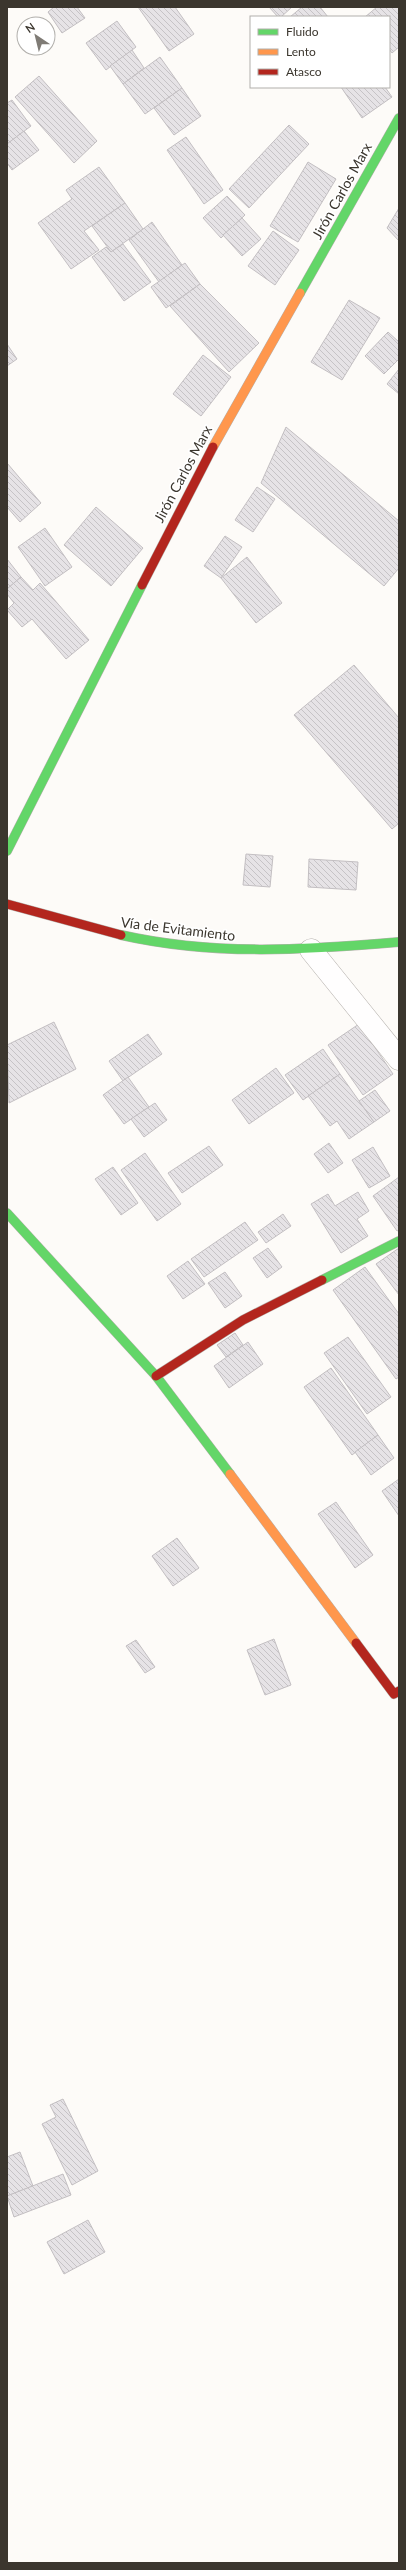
<svg xmlns="http://www.w3.org/2000/svg" width="406" height="2570" viewBox="0 0 406 2570" font-family="Lato,sans-serif">
	<style>
		.building { fill: url(#building-back-hatch); stroke: #c3bfc2 }
		.lines { fill: none; stroke-linecap: round; stroke-linejoin: round }
		.street-casing { stroke: #b4b0ac; stroke-width: 23 }
		.fast-casing { stroke: #b4b0ac; stroke-width: 10 }
		.slow-casing { stroke: #b4b0ac; stroke-width: 10 }
		.jam-casing { stroke: #b4b0ac; stroke-width: 10 }
		.street { stroke: #fffefe; stroke-width: 22 }
		.fast { stroke: #63d668; stroke-width: 9 }
		.slow { stroke: #ff974d; stroke-width: 9 }
		.jam { stroke: #b3261e; stroke-width: 9 }
		.labels { text-anchor: middle; stroke-width: 3.5; stroke-linejoin: round; paint-order: stroke }
		.street-label { font-size: 14px; fill: #3b362e; stroke: #fff }
	</style>
	<defs>
		<pattern id="building-back-hatch" width="6" height="6" patternUnits="userSpaceOnUse"><rect width="6" height="6" fill="#e6e3e6"/><path d="M-1 5l2 2M0 0l6 6M5-1l2 2" fill="none" stroke="#c6c3c6"/></pattern>
	</defs>
	<rect width="100%" height="100%" fill="#fdfbf8"/>
	<g class="building">
		<path d="M54 7H77L85 18 62 33 48 12Z"/>
		<path d="M138 7H175L194 34 169 51Z"/>
		<path d="M269 7H292L281 17H278Z"/>
		<path d="M302 7H320L328 17H290Z"/>
		<path d="M377 7H399V47L392 53 389 49V17H365Z"/>
		<path d="M117 21 136 47 106 70 86 43Z"/>
		<path d="M132 50 144 68 123 84 110 66Z"/>
		<path d="M160 57 182 88 145 114 123 84Z"/>
		<path d="M39 76 97 141 74 163 15 97Z"/>
		<path d="M341 87H385L392 97 362 118Z"/>
		<path d="M182 88 201 116 174 135 154 108Z"/>
		<path d="M12 100 31 126 7 144V103Z"/>
		<path d="M289 125 309 144 249 208 229 189Z"/>
		<path d="M24 131 39 150 12 170 7 163V144Z"/>
		<path d="M186 137 223 190 204 204 167 150Z"/>
		<path d="M308 162 336 179 298 242 270 226Z"/>
		<path d="M99 167 125 203 84 231 99 250 71 269 38 223 72 199 66 190Z"/>
		<path d="M227 196 245 215 221 238 203 218Z"/>
		<path d="M125 203 143 229 111 252 92 226Z"/>
		<path d="M399 208V241L387 228Z"/>
		<path d="M242 218 261 239 242 256 223 235Z"/>
		<path d="M152 222 182 265 159 282 129 240Z"/>
		<path d="M273 231 299 250 275 285 248 266Z"/>
		<path d="M123 244 151 282 124 301 92 257 106 247 111 252Z"/>
		<path d="M185 263 200 284 166 308 151 287Z"/>
		<path d="M200 284 259 343 229 372 170 306Z"/>
		<path d="M349 300 380 318 342 380 311 362Z"/>
		<path d="M388 332 399 342V359L384 374 365 356Z"/>
		<path d="M7 344 17 359 7 366Z"/>
		<path d="M203 355 231 377 201 416 173 394Z"/>
		<path d="M399 369V394L387 384Z"/>
		<path d="M286 427 399 521V568L384 586 261 483Z"/>
		<path d="M7 463 41 503 20 522 7 507Z"/>
		<path d="M257 487 275 499 253 532 235 520Z"/>
		<path d="M96 507 143 548 111 586 64 545Z"/>
		<path d="M45 528 72 567 45 586 18 547Z"/>
		<path d="M225 536 242 547 221 578 204 566Z"/>
		<path d="M247 557 282 603 256 623 221 578Z"/>
		<path d="M7 559 21 577 7 589Z"/>
		<path d="M21 577 33 590 40 583 89 640 66 659 32 619 22 627 7 610 14 603 7 594V589Z"/>
		<path d="M354 665 399 718V823L392 829 294 715Z"/>
		<path d="M246 854 273 856 270 887 243 885Z"/>
		<path d="M309 859 358 862 356 890 308 887Z"/>
		<path d="M54 1022 76 1069 9 1103 7 1045Z"/>
		<path d="M359 1024 393 1074 363 1095 328 1045Z"/>
		<path d="M148 1034 162 1054 123 1081 109 1061Z"/>
		<path d="M323 1049 340 1074 303 1100 285 1075Z"/>
		<path d="M276 1068 294 1093 249 1124 232 1100Z"/>
		<path d="M340 1074 374 1122 349 1139 337 1121 330 1126 308 1096Z"/>
		<path d="M128 1077 149 1107 124 1124 103 1095Z"/>
		<path d="M375 1090 390 1111 374 1122 359 1101Z"/>
		<path d="M155 1103 167 1120 144 1137 131 1119Z"/>
		<path d="M329 1143 343 1163 328 1173 314 1154Z"/>
		<path d="M209 1146 223 1165 182 1193 168 1173Z"/>
		<path d="M373 1147 390 1176 369 1188 352 1160Z"/>
		<path d="M145 1153 181 1204 157 1221 121 1170Z"/>
		<path d="M113 1167 138 1203 121 1215 95 1179Z"/>
		<path d="M399 1177V1230L397 1231 373 1196Z"/>
		<path d="M358 1192 369 1211 357 1219 368 1236 341 1253 311 1204 328 1194 335 1206Z"/>
		<path d="M283 1214 291 1226 266 1243 258 1232Z"/>
		<path d="M245 1222 258 1240 204 1277 191 1259Z"/>
		<path d="M268 1248 282 1267 267 1278 253 1258Z"/>
		<path d="M399 1248V1295L376 1264Z"/>
		<path d="M188 1261 205 1284 183 1299 167 1276Z"/>
		<path d="M365 1267 399 1314V1377L396 1379 333 1290Z"/>
		<path d="M225 1272 242 1296 225 1308 208 1283Z"/>
		<path d="M235 1333 243 1345 226 1357 217 1345Z"/>
		<path d="M348 1337 391 1397 367 1414 324 1353Z"/>
		<path d="M248 1342 263 1364 229 1388 214 1366Z"/>
		<path d="M331 1368 378 1435 352 1455 304 1387Z"/>
		<path d="M378 1435 394 1458 371 1475 355 1452Z"/>
		<path d="M399 1479V1516L382 1491Z"/>
		<path d="M336 1502 373 1555 355 1568 318 1514Z"/>
		<path d="M177 1538 199 1568 173 1586 152 1556Z"/>
		<path d="M274 1639 291 1685 265 1695 247 1650Z"/>
		<path d="M136 1640 155 1667 145 1673 126 1646Z"/>
		<path d="M63 2099 98 2171 72 2185 42 2124 56 2117 50 2105Z"/>
		<path d="M20 2152 33 2186 7 2196V2157Z"/>
		<path d="M63 2174 71 2195 14 2217 7 2196Z"/>
		<path d="M88 2220 105 2252 64 2274 47 2242Z"/>
	</g>
	<g class="lines">
		<defs>
			<path id="street" d="M311 950 399 1059"/>
			<g id="fast">
				<path d="M300 293 399 118"/>
				<path d="M7 851 142 585"/>
				<path d="M121 935C214 956 305 950 399 942"/>
				<path d="M7 1213 156 1376 230 1474"/>
				<path d="M322 1280 399 1241"/>
			</g>
			<g id="slow">
				<path d="M213 447 300 293"/>
				<path d="M230 1474 356 1643"/>
			</g>
			<g id="jam">
				<path d="M142 585 213 447"/>
				<path d="M7 904 121 935"/>
				<path d="M156 1376 243 1320 322 1280"/>
				<path d="M356 1643 394 1694 399 1691"/>
			</g>
		</defs>
		<use href="#street" class="street-casing"/>
		<use href="#fast" class="fast-casing"/>
		<use href="#slow" class="slow-casing"/>
		<use href="#jam" class="jam-casing"/>
		<use href="#street" class="street"/>
		<use href="#fast" class="fast"/>
		<use href="#slow" class="slow"/>
		<use href="#jam" class="jam"/>
	</g>
	<g class="labels">
		<g class="street-label">
			<text transform="translate(342 191) rotate(-61)" y="5">Jirón Carlos Marx</text>
			<text transform="translate(183 474) rotate(-62)" y="5">Jirón Carlos Marx</text>
			<text transform="translate(178 929) rotate(7)" y="5">Vía de Evitamiento</text>
		</g>
	</g>
	<rect width="406" height="2570" fill="none" stroke="#3b362e" stroke-width="16"/>
	<rect x="250" y="16" width="140" height="72" fill="#ffffff" stroke="#b1afab"/>
	<rect x="258" y="29" width="20" height="6" fill="#63d668" stroke="#b1afab"/>
	<text x="286" y="36" font-size="12" fill="#3b362e">Fluido</text>
	<rect x="258" y="49" width="20" height="6" fill="#ff974d" stroke="#b1afab"/>
	<text x="286" y="56" font-size="12" fill="#3b362e">Lento</text>
	<rect x="258" y="69" width="20" height="6" fill="#b3261e" stroke="#b1afab"/>
	<text x="286" y="76" font-size="12" fill="#3b362e">Atasco</text>
	<g transform="translate(36 36) rotate(325)"><circle r="19" fill="#ffffff" stroke="#b1afab"/>
	<path d="M0-3L7 15L0 10L-7 15Z" fill="#7f7b75"/>
	<text y="-6" font-size="11" font-weight="bold" text-anchor="middle" fill="#3b362e">N</text>
	</g>
</svg>
